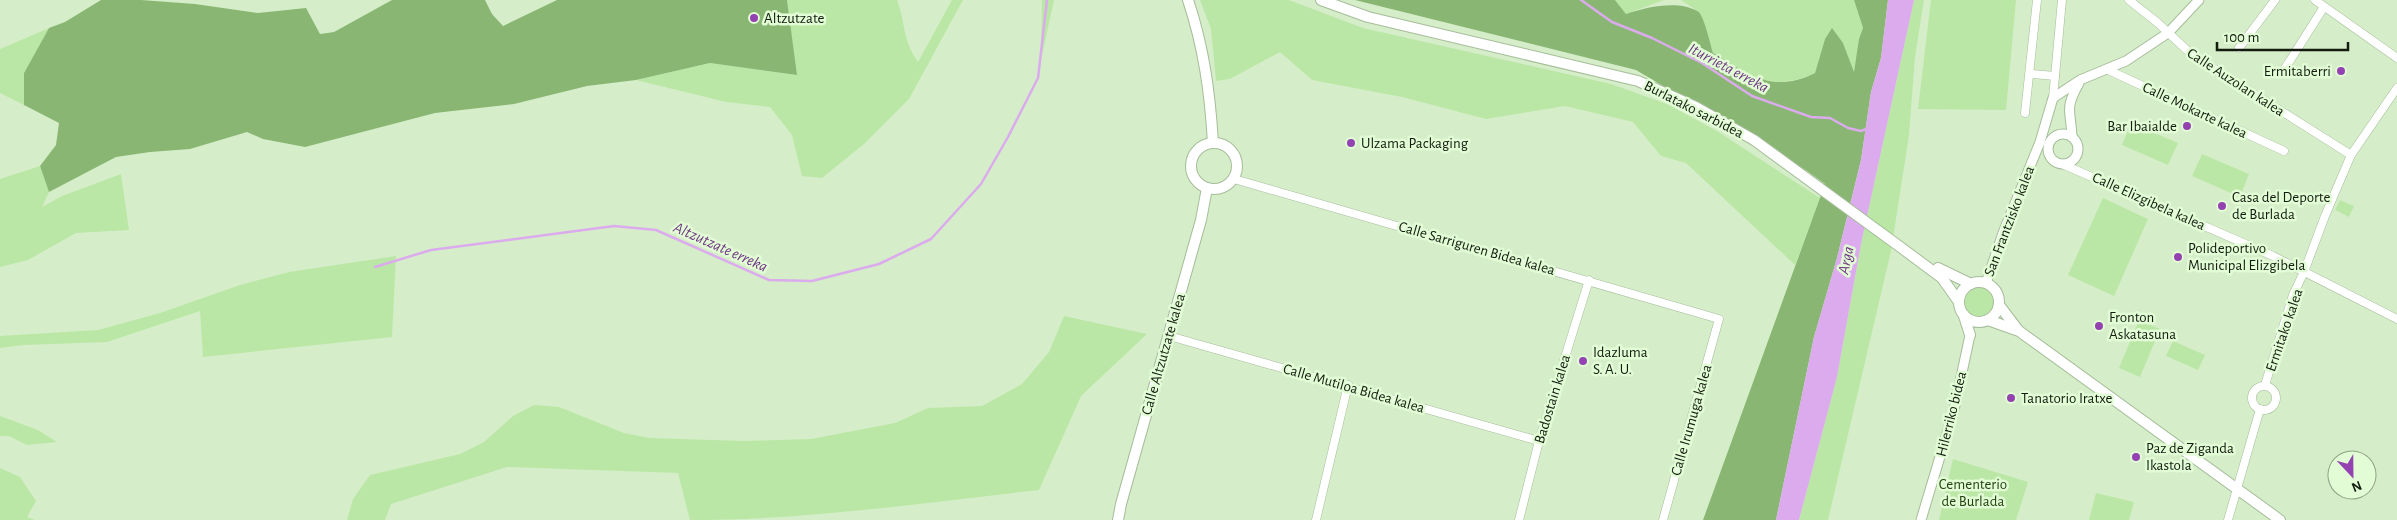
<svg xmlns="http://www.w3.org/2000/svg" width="2397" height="520" viewBox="0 0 2397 520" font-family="'Alegreya Sans',sans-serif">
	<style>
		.green { fill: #bbe7a6 }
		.forest { fill: #89b773 }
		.water { fill: #dbabee }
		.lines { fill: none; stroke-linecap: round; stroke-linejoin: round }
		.stream { stroke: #dbabee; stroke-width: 2.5 }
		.minor-casing { stroke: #a5bd99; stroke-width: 9 }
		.tertiary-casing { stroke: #a5bd99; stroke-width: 11 }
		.secondary-casing { stroke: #a5bd99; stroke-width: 12 }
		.minor { stroke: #fff; stroke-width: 8 }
		.tertiary { stroke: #fff; stroke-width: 9 }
		.secondary { stroke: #fff; stroke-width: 10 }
		.poi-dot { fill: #9442b1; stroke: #e2fcd6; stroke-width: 2 }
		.labels { text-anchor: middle; stroke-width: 5; stroke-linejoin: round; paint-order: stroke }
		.poi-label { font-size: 15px; fill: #131c0f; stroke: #e2fcd6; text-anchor: start }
		.street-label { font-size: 15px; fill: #131c0f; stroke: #e2fcd6 }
		.park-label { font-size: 15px; fill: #244212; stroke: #e2fcd6 }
		.water-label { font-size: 16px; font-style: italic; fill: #6f3584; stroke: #e2fcd6 }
	</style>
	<rect width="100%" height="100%" fill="#d5eec9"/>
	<g class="green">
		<path d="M787 0H897C906 24 902 39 918 62L952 0H963L909 99 864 144 822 178 802 176 792 135 770 107 726 102 636 80 710 63 796 75Z"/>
		<path d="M1042 0H1054L1041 60Z"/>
		<path d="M1200 0H1289L1363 28 1611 84 1667 104 1717 131 1820 198 1795 265 1686 163 1661 156 1633 122 1565 106 1486 119 1402 97 1312 80 1280 52 1230 79 1216 81 1211 29Z"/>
		<path d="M1615 0H1664L1626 14Z"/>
		<path d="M1681 0H1854L1863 28 1854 73 1843 43 1825 39 1815 73C1768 93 1753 77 1713 53L1699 12Z"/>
		<path d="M1914 0H1924L1915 57 1909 135 1891 251 1828 520H1799L1837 377 1861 244Z"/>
		<path d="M1931 0H2016L2006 110 1918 109Z"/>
		<path d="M49 28 24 73V105L0 93V49Z"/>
		<path d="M2131 123 2178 143 2168 165 2122 145Z"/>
		<path d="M2202 154 2249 174 2240 197 2192 176Z"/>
		<path d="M40 166 49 192 42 207 62 196 121 174 129 230 76 233 28 260 0 267V179Z"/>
		<path d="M2103 198 2148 219 2114 296 2068 275Z"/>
		<path d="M2340 200 2354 206 2349 217 2335 210Z"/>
		<path d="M396 256 392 337 203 357 200 311 107 342 23 345 0 348V336L98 330 160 313 240 285 289 272Z"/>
		<circle cx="1980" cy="302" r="15"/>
		<path d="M1064 316 1147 334 1081 396 1039 490C923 503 806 520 690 520L678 473 507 467 391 504 385 520H347L353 499 370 475 460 454 484 442 513 416 534 405 559 407 624 433 650 438 743 441 811 439 895 423 928 408 982 406 1022 384 1049 352Z"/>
		<path d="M2139 320 2160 329 2140 377 2119 368Z"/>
		<path d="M2173 341 2205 355 2198 370 2166 356Z"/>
		<path d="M0 416 38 430 57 442 27 445 9 436H0Z"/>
		<path d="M1953 459 2028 482 2016 520H1939Z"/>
		<path d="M0 468 20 477 36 501 27 517 35 520H0Z"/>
		<path d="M2096 493 2134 502 2129 520H2089Z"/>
	</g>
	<g class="forest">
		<path d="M101 0H141L195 4 258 13 306 8 320 34 334 32 392 0H485L492 14 503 26 557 0H787L797 75 710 63 636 80 587 86 514 104 435 113 305 147 263 139 247 132 190 149 150 152 116 157 49 192 40 166 56 145 59 123 24 105V73L49 28 65 22Z"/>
		<path d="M1355 0H1615L1626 14C1649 6 1680 0 1699 12 1705 20 1710 43 1713 53 1750 75 1772 94 1815 73L1825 39 1832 28 1843 43 1854 72 1859 39 1863 28 1854 0H1888L1881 58 1871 92 1861 160 1837 258 1814 337 1776 520H1703L1825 184 1807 171 1636 70Z"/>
	</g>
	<path class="water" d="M1888 0H1914L1861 244 1837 377 1799 520H1776L1814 337 1837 258 1861 160 1871 92 1881 58Z"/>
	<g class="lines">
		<g class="stream">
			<path d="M1581 0 1612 22 1652 38 1702 63 1752 96 1811 117 1830 118 1848 128 1861 131 1869 128"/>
			<path d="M375 267 431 250 614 226 656 230 769 280 812 281 879 264 931 239 981 184 1008 137 1038 78 1047 0"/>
		</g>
		<defs>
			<g id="minor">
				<path d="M2129 0 2158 23 2191 54 2351 155"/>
				<path d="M2315 0 2397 58"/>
				<path d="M2239 48 2275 0"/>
				<path d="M2106 69 2284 151"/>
				<path d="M2282 73 2324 7"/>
				<path d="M2031 74 2055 76"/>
				<path d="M2053 98 2062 0"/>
				<path d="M2025 113 2037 0"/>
				<path d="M2062 164 2273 256 2397 319"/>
				<path d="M1234 179 1719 319 1663 520"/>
				<path d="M1169 336 1539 441"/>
				<path d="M2265 385 2293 295 2304 272 2325 216 2351 155 2397 88"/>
				<circle cx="2264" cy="398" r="12"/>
				<path d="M1316 520 1348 385"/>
				<path d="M1519 520 1539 441 1589 280"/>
				<path d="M2228 520 2260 409"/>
			</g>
			<g id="tertiary">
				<circle cx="2063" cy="149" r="15"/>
				<path d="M2072 137C2071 110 2064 110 2079 83"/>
				<path d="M1986 283 2003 233 2040 142 2053 98 2080 80 2126 61 2168 33 2199 0"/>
				<path d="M1921 520 1954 410 1970 335"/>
			</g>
			<g id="secondary">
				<path d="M1188 0C1204 48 1210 93 1213 143"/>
				<path d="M1321 0 1368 17 1638 81 1696 107 1754 140 1903 249 1942 278 1959 302"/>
				<circle cx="1214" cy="166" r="23"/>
				<path d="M1938 268 1971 284"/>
				<circle cx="1979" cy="302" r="20"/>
				<path d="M1999 305 2018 330"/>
				<path d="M1964 316 1970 335"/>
				<path d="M1988 320 2019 331 2280 520"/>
				<path d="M1118 520 1121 504 1201 220 1207 188"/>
			</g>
		</defs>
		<use href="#minor" class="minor-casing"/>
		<use href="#tertiary" class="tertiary-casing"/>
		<use href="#secondary" class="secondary-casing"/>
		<use href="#minor" class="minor"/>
		<use href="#tertiary" class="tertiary"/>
		<use href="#secondary" class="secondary"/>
	</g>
	<g class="poi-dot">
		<circle cx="754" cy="18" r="5"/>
		<circle cx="2341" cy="71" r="5"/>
		<circle cx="2187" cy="126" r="5"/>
		<circle cx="1351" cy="143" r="5"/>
		<circle cx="2222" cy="206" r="5"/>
		<circle cx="2178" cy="257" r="5"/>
		<circle cx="2099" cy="326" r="5"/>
		<circle cx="1583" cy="361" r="5"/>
		<circle cx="2011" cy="398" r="5"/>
		<circle cx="2136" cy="457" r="5"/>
	</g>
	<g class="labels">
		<g class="poi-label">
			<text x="764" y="23">Altzutzate</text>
			<text x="2331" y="76" text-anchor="end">Ermitaberri</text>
			<text x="2177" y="131" text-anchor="end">Bar Ibaialde</text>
			<text x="1361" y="148">Ulzama Packaging</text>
			<text x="2232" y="202">Casa del Deporte<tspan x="2232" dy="17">de Burlada</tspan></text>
			<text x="2188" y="253">Polideportivo<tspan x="2188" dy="17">Municipal Elizgibela</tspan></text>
			<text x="2109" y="322">Fronton<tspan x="2109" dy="17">Askatasuna</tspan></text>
			<text x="1593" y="357">Idazluma<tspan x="1593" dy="17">S. A. U.</tspan></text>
			<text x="2021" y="403">Tanatorio Iratxe</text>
			<text x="2146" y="453">Paz de Ziganda<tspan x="2146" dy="17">Ikastola</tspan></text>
		</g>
		<g class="street-label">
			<text transform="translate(2236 82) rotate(33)" y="5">Calle Auzolan kalea</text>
			<text transform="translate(1694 109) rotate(27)" y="5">Burlatako sarbidea</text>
			<text transform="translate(2195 110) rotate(25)" y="5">Calle Mokarte kalea</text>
			<text transform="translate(2149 201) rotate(24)" y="5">Calle Elizgibela kalea</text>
			<text transform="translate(2009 221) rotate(-69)" y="5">San Frantzisko kalea</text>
			<text transform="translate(1477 248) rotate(16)" y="5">Calle Sarriguren Bidea kalea</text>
			<text transform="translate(2284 330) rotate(-71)" y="5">Ermitako kalea</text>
			<text transform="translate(1163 354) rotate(-74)" y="5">Calle Altzutzate kalea</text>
			<text transform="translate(1354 388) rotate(16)" y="5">Calle Mutiloa Bidea kalea</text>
			<text transform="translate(1552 399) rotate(-73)" y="5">Badostain kalea</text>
			<text transform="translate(1951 414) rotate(-76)" y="5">Hilerriko bidea</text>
			<text transform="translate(1691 420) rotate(-74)" y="5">Calle Irumuga kalea</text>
		</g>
		<g class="park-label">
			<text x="1973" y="489">Cementerio<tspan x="1973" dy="17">de Burlada</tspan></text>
		</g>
		<g class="water-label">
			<text transform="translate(1729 67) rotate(28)" y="6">Iturrieta erreka</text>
			<text transform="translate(721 246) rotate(24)" y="6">Altzutzate erreka</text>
			<text transform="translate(1845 260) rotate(-78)" y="6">Arga</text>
		</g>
	</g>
	<g transform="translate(2352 475) rotate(158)"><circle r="24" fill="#e2fcd6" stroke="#8fa286"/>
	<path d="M0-4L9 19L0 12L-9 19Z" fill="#9442b1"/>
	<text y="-8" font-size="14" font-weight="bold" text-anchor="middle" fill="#131c0f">N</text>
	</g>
	<path d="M2217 42v8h131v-8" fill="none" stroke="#131c0f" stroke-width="2.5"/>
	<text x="2224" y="42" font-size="15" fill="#131c0f" stroke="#e2fcd6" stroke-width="4" paint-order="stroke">100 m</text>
</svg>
